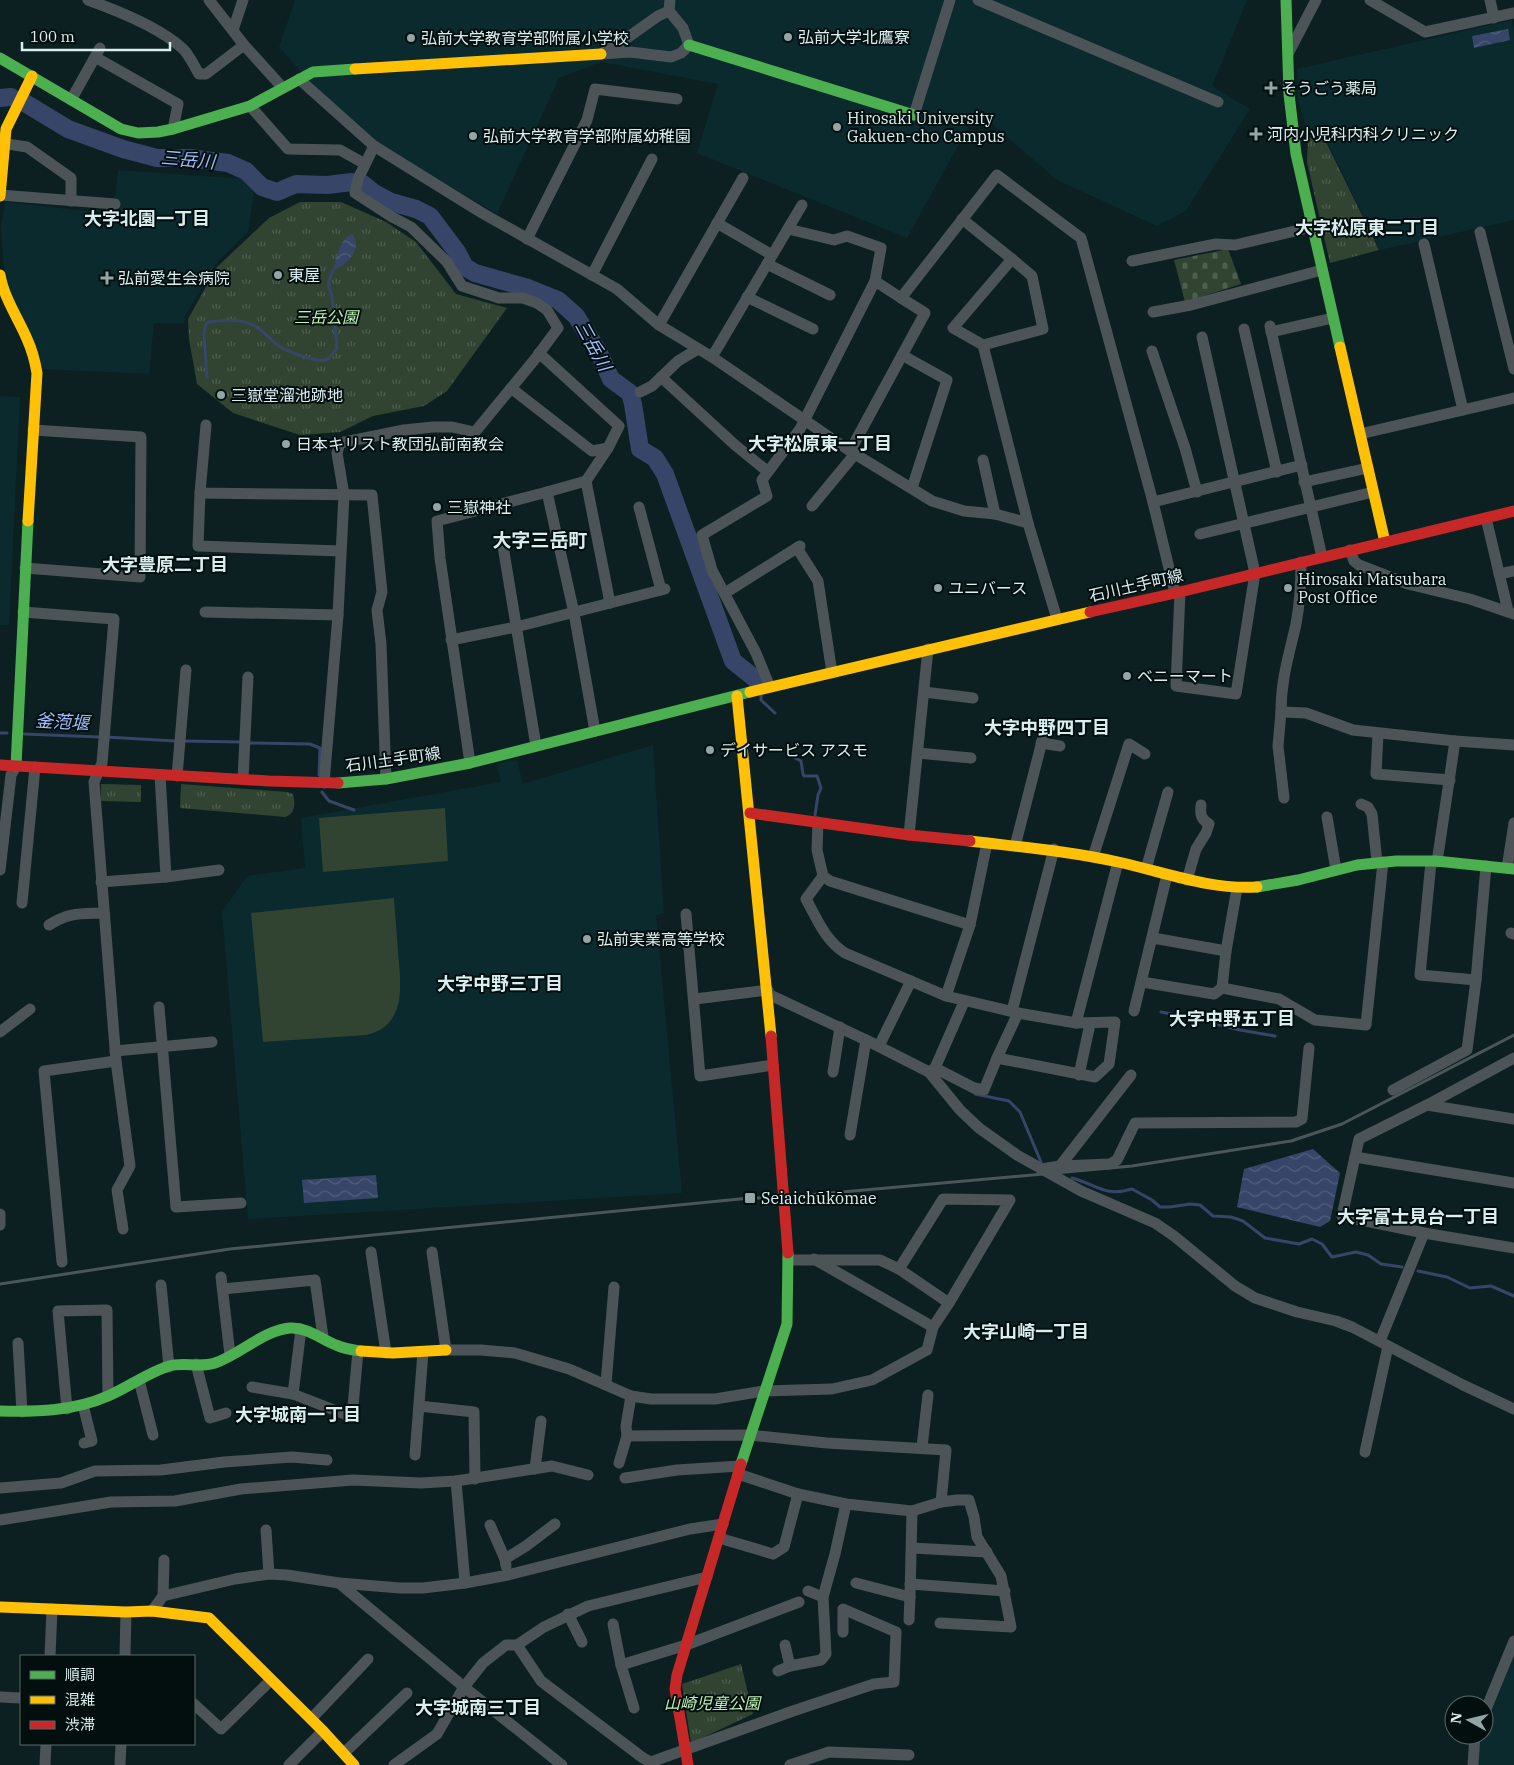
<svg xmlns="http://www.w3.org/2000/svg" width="1514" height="1765" viewBox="0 0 1514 1765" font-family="'IBM Plex Serif','Noto Sans JP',serif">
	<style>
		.built { fill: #0a2a2e }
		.grass { fill: #314432 }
		.cemetery { fill: url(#cemetery-stones) }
		.park { fill: url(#park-tufts) }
		.water { fill: url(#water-waves) }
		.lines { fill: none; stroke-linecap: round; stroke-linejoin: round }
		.stream { stroke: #364568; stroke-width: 3 }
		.river { stroke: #364568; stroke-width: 18 }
		.street { stroke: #4c5458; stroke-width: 11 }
		.fast { stroke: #4caf50; stroke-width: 11 }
		.slow { stroke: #ffc107; stroke-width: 11 }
		.jam { stroke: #c62828; stroke-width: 11 }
		.rail { stroke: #4b5659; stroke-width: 3 }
		.poi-dot { fill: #93a6a7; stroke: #030e0f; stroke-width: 2 }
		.labels { text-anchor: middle; stroke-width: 4; stroke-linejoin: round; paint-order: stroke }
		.poi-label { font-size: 16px; fill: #dbeeef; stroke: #030e0f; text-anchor: start }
		.park-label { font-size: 16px; font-style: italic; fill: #bdf1b5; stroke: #030e0f }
		.street-label { font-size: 16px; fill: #dbeeef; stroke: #030e0f }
		.water-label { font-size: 18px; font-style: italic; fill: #a3bdfe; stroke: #030e0f }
		.neighbourhood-label { font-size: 18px; font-weight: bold; fill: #dbeeef; stroke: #030e0f }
		.quarter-label { font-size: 19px; font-weight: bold; fill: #dbeeef; stroke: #030e0f }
	</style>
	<defs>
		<pattern id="cemetery-stones" width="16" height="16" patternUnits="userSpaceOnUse" patternTransform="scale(1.25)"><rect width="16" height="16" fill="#314432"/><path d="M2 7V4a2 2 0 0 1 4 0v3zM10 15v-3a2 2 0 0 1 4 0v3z" fill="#4e5f50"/></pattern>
		<pattern id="park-tufts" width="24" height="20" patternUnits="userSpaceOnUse" patternTransform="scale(1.25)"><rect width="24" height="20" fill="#314432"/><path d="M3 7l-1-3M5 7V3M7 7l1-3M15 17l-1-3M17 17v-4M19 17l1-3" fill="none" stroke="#4e5f50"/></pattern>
		<pattern id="water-waves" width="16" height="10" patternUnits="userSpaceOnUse" patternTransform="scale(1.25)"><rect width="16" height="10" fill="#364568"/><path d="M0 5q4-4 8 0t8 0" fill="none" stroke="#52607e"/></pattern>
	</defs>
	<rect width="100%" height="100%" fill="#0c2022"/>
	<g class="built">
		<path d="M295 0H1247L1212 86 1250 109 1186 211 1157 226 1057 180 977 111 907 238 697 153 718 84 601 62 559 78 497 214 377 143 316 89 279 47Z"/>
		<path d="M1512 20 1514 29V220L1380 250 1324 136 1309 137 1298 100 1297 69Z"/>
		<path d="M118 170 244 179 254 192 248 232 218 261 185 316 184 323H154L149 374 41 369 14 303 4 269 1 228 5 202 114 214Z"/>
		<path d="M0 396 20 397 9 625H0Z"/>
		<path d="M653 745 664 913 656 915 682 1193 248 1219 222 912 247 876 305 868 301 818 501 782 496 764 517 760 523 784Z"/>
		<path d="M1514 1648V1765H1473L1478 1735H1484V1720Z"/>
	</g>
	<g class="grass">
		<path d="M445 808 448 861 323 872 319 818Z"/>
		<path d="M394 898C395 916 397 934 398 952 401 985 407 1026 366 1035L263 1042 251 913Z"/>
	</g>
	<path class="cemetery" d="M1228 249 1241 284 1185 302 1174 260Z"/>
	<g class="park">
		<path d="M1323 136 1379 250 1330 263 1307 162 1308 138Z"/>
		<path d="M300 202H341L386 222 416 242 456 294 507 308 447 391 424 406 373 416 340 432 300 435 233 413 197 384 189 339 188 319 217 267 269 218Z"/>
		<path d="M101 784 141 785V802L101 801Z"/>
		<path d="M181 784 287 792 293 794C295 803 296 814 285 817L180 808Z"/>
		<path d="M741 1664 753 1714 691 1743 682 1684Z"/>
	</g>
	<g class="water">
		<path d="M1508 29 1510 40 1474 48 1472 36Z"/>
		<path d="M352 234C364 247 347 266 333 270 337 257 339 240 352 234Z"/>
		<path d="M1313 1149 1340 1173 1330 1221 1320 1227 1237 1207 1244 1169Z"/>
		<path d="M376 1175 378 1198 304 1203 302 1180Z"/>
	</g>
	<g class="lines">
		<g class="stream">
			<path d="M207 377 204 334 205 327 208 322C222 321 237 318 251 324 262 328 266 336 275 343 283 350 315 363 326 360 331 358 334 352 337 348L332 296 329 288V281L333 270"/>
			<path d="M761 694V700L775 713"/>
			<path d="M0 733H7"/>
			<path d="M24 734 99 737"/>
			<path d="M106 737 175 741"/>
			<path d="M183 741 241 742"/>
			<path d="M249 743 310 744 320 748 319 775"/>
			<path d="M795 758 801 761 803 774 804 776H817L821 788 818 795 815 815"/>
			<path d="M322 792 329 801 354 810"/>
			<path d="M1161 1012 1196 1019 1240 1030 1275 1036"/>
			<path d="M975 1094 1009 1101 1020 1112 1041 1162"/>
			<path d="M1072 1178C1098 1185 1104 1197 1132 1189L1152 1200 1160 1207H1170L1190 1204 1200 1205 1213 1216 1231 1217 1243 1221 1265 1238 1299 1244 1312 1239 1322 1244 1332 1257 1356 1252 1368 1255 1381 1264 1402 1267"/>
			<path d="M1418 1271 1447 1277 1470 1288 1491 1286 1514 1296"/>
		</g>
		<g class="river">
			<path d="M0 98 11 97"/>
			<path d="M25 103 68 129 123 149 157 158H189L228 163 246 171 262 187 277 192 296 184 327 185 352 182"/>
			<path d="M363 184 374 193 391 202 416 209 430 216 457 252 465 267 475 273 528 288 558 300 576 316 598 351 611 379 630 393 633 404 640 449 655 458 665 474 733 661 758 681"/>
		</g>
		<g class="street">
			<path d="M88 0C116 10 160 28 182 48 189 54 194 66 199 74H206L244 45"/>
			<path d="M209 0 244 45 282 87"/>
			<path d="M978 0 1218 102"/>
			<path d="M1370 0 1425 32 1514 13"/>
			<path d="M1490 0 1494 18"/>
			<path d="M233 30 243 0"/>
			<path d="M1289 52 1316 0"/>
			<path d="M603 53 627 38 658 16 669 11"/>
			<path d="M601 54 630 52 671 57 681 53 689 45 683 28 669 11 670 0"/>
			<path d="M95 57 178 104 173 129"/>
			<path d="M299 79 374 146 482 213 617 289 659 325 712 357 850 451 932 501 964 511 995 514 1028 523 1057 619"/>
			<path d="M71 100 100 48"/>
			<path d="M250 106 288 149 340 150 365 164"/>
			<path d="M914 115 950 0"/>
			<path d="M0 143 27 147 71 178V201"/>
			<path d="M0 195 115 204"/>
			<path d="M962 219 1012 259"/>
			<path d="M717 223 772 255"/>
			<path d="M788 229 834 240 847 236 881 248 875 281"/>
			<path d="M1480 232 1514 369"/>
			<path d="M527 239 587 120 595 89 677 99"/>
			<path d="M1424 244 1463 410"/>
			<path d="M1012 259 1032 276 1043 329 983 345 953 328Z"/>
			<path d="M1132 261 1216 244 1235 245 1312 227"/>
			<path d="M767 264 830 295"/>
			<path d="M592 275 652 159"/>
			<path d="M747 297 813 329"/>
			<path d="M1153 312 1191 305 1322 270"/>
			<path d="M659 325 743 178"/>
			<path d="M1270 326 1322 557"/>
			<path d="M1244 329 1277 472"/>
			<path d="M1271 332 1333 318"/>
			<path d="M983 345 1028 523"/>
			<path d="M1152 351 1185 448 1197 492"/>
			<path d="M539 353 619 426 608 448 586 481 547 492"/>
			<path d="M902 355 947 380 912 488"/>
			<path d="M712 357 802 205"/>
			<path d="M661 377 735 445 767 471"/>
			<path d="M511 388 592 451 608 448"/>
			<path d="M640 392 652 386 678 361 698 349"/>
			<path d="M206 425 200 493 372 495 382 592 377 610 381 644 386 779"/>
			<path d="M1360 434 1514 398"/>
			<path d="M850 451 925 313 901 298"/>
			<path d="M983 460 995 514"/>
			<path d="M586 481 610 603"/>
			<path d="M1304 482 1368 468"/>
			<path d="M200 493 198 546 340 551"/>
			<path d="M1153 502 1302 465"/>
			<path d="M812 506 855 454"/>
			<path d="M639 507 661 590"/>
			<path d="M1486 518 1508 611"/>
			<path d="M1200 534 1373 492"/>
			<path d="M502 540 536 746"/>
			<path d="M797 548 818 581 832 673"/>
			<path d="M1350 550 1354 561 1359 565 1408 584 1470 599 1514 614"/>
			<path d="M1301 562C1301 583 1300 603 1296 624 1289 655 1281 679 1281 712L1306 713 1353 730 1455 741 1437 862"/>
			<path d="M25 568 140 577 141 437 33 430"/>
			<path d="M1499 574 1514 571"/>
			<path d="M1180 592 1176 686 1236 694 1255 573 1202 337"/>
			<path d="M725 593 800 546"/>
			<path d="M23 612 114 619 102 763 94 782 116 1061 44 1071 62 1262"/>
			<path d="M205 612 338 615"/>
			<path d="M451 640 516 627 665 589"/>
			<path d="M770 687 756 653 712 570 702 535 767 496 762 480 800 429 875 281 901 298 997 175 1081 238 1153 502 1175 593"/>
			<path d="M924 692 973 698"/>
			<path d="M1281 712 1278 746 1284 798"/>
			<path d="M1378 734 1376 774 1450 780"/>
			<path d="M1455 741 1514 745"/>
			<path d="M1041 743 1060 746"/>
			<path d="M918 753 971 758"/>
			<path d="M470 763 440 558 437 521 547 492 574 613 595 731"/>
			<path d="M160 775 166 877"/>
			<path d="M177 776 186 670"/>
			<path d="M243 779 248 677"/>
			<path d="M324 783 338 615 344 495 337 453 340 443 404 430 433 427H452L475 432 535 359 558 328 547 310 537 303 523 298H499L462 286 447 262 411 227 392 217 355 193 358 179 374 146"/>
			<path d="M1361 804 1368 807 1372 814 1377 862"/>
			<path d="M1327 817 1336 870"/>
			<path d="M818 822 817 850 823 876 830 881 970 925"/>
			<path d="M909 835 928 649"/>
			<path d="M1015 846 1046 726"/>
			<path d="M1093 857 1129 744 1145 754"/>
			<path d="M1431 862 1420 975 1476 980 1486 866"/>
			<path d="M1507 868 1514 823"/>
			<path d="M1146 869 1168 792"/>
			<path d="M0 870 11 775 16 766"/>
			<path d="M823 876 806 899C817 919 825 940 845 953L946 996 970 925 987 843"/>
			<path d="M1187 880 1196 849 1206 833 1209 824C1201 819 1200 815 1201 805"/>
			<path d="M101 882 166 877 219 870"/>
			<path d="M1237 888 1226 951 1222 988 1279 999 1315 1020 1366 1025 1383 862"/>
			<path d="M22 903 35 767"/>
			<path d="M686 914 700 1076 773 1065"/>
			<path d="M49 925C70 912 80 914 104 913"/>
			<path d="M1511 933 1514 934"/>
			<path d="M1153 938 1226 951"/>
			<path d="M1142 982 1214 994 1222 988"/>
			<path d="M768 994 866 1040 929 1072 960 1110 979 1128 1017 1155 1081 1191 1155 1223 1174 1236 1235 1286 1255 1298 1297 1312 1336 1321 1352 1327 1463 1385 1514 1409"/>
			<path d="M946 996 1018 1013 1076 1023 1115 1022 1109 1064 1095 1077 997 1058"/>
			<path d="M695 999 768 990"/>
			<path d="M159 1007 176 1207 241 1203"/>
			<path d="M1012 1011 1054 849"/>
			<path d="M1134 1011 1167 875"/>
			<path d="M1076 1023 1118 862"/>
			<path d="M0 1032 30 1009"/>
			<path d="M879 1046 911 981"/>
			<path d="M115 1051 212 1042"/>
			<path d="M1514 1058 1427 1105 1359 1139 1342 1216 1424 1233 1514 1248"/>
			<path d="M116 1061 130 1166 117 1190 123 1229"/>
			<path d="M935 1068 964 1002"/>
			<path d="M833 1072 840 1027"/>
			<path d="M929 1072 935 1068 974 1088 984 1090 997 1058 1018 1013"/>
			<path d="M1079 1075 1090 1024"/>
			<path d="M1393 1090 1467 1050 1476 980"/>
			<path d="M1427 1105 1514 1119"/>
			<path d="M850 1135 866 1040"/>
			<path d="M1355 1157 1514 1183"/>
			<path d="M1060 1166 1131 1075"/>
			<path d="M1041 1169 1060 1166 1110 1164 1117 1160 1135 1123 1296 1122 1302 1119 1309 1048"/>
			<path d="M0 1214V1225"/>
			<path d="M371 1252 386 1353"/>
			<path d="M432 1252 446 1350H481L515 1353 569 1369 631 1396 651 1399H715L764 1391 832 1389 872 1380 927 1350 933 1327"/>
			<path d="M814 1259 933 1327 949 1303 1010 1200 943 1199 899 1269"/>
			<path d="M788 1260H880L899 1269 949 1303"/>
			<path d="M221 1277 230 1355"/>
			<path d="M161 1285 169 1367"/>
			<path d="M223 1289 315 1280 323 1337"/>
			<path d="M1380 1341 1424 1233"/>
			<path d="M18 1343 22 1412"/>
			<path d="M196 1364 210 1418 226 1413"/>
			<path d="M139 1380 153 1435"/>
			<path d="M606 1384 614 1287"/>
			<path d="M252 1387 293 1394 352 1417 358 1351"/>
			<path d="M293 1394 301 1329"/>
			<path d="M631 1396 626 1426 627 1436 750 1435 827 1443 946 1450 941 1502"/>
			<path d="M83 1405 92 1441 84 1443"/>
			<path d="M419 1406 474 1412 475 1479"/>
			<path d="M67 1409 58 1311 107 1310 108 1396"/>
			<path d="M922 1447 928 1395"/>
			<path d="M1365 1452 1388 1346"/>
			<path d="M415 1455 423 1352"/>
			<path d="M619 1463 627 1436"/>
			<path d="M535 1469 541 1421"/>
			<path d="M738 1474 798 1494 846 1504 912 1511 941 1502 957 1500H969L974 1517 977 1537 1001 1576 1011 1627 940 1623"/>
			<path d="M625 1478 677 1470 740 1466"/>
			<path d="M456 1481 465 1583"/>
			<path d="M0 1488 61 1483 95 1471 161 1470 224 1462 292 1457 327 1460"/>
			<path d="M0 1520 111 1502 175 1501 241 1489 353 1480 421 1483 456 1481 552 1466 588 1475"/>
			<path d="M490 1525 505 1559 506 1566"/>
			<path d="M266 1530 269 1574"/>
			<path d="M719 1538 773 1554 784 1547 798 1494"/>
			<path d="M912 1548 987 1552"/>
			<path d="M505 1559 526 1546 555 1524"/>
			<path d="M339 1583 464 1687 562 1765"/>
			<path d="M856 1583 910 1597 912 1511"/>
			<path d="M910 1584 1005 1591"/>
			<path d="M808 1591 823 1597"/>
			<path d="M163 1596 164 1560"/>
			<path d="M152 1611 163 1596 235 1579 269 1574 287 1575 339 1583 400 1588H423L465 1583 508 1575 690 1529 723 1524"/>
			<path d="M568 1614 582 1642"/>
			<path d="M909 1620 910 1597"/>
			<path d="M613 1624 621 1665 634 1708"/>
			<path d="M517 1645 541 1681 643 1758 651 1762 793 1711 874 1684 894 1682 896 1632 843 1609V1632"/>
			<path d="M785 1645 790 1666"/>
			<path d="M50 1656 52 1609"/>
			<path d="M125 1656 126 1612"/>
			<path d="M621 1665 686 1645 799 1602"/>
			<path d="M778 1671 790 1666 821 1660 826 1654 823 1597 835 1554 846 1504"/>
			<path d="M0 1697 21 1698"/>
			<path d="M194 1704 221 1729 271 1680"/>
			<path d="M1484 1714 1514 1641"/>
			<path d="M311 1719 368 1659"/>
			<path d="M344 1753 407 1693"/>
			<path d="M45 1765 46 1744"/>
			<path d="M120 1765 121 1744"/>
			<path d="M289 1765 323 1731"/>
			<path d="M394 1765 437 1734 464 1687 483 1663 506 1645H517L544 1627 588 1606 707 1577"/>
			<path d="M790 1765 829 1752 909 1755"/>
			<path d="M1473 1765 1475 1735"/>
		</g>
		<g class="fast">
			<path d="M1286 0 1289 94 1296 154 1340 347"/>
			<path d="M689 45 914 115"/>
			<path d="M0 58 121 129 138 133 158 132 173 129 250 106 313 72 355 69"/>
			<path d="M16 766 28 521"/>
			<path d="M338 783 386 779 470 763 750 692"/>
			<path d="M1257 887 1298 880 1357 865 1396 861H1436L1514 869"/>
			<path d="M0 1411C37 1412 74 1411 108 1396 129 1387 147 1373 169 1366 184 1362 200 1368 215 1363 239 1355 264 1330 290 1328 307 1327 321 1339 336 1345 344 1349 353 1350 361 1351"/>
			<path d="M741 1464 787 1324 788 1253"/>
		</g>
		<g class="slow">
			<path d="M355 69 601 54"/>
			<path d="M0 196 6 129 32 76"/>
			<path d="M0 275C4 298 18 318 27 339 32 350 35 361 37 373L28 521"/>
			<path d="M1340 347 1385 542"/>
			<path d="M750 692 1090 612"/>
			<path d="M737 696 771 1036"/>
			<path d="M970 841C1020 847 1069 851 1118 862 1164 872 1210 890 1257 887"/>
			<path d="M361 1351 393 1353 446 1350"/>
			<path d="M0 1607 126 1612 152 1611 209 1618 323 1731 354 1765"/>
		</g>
		<g class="jam">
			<path d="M1090 612 1180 592 1514 511"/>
			<path d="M0 765 269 781 338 783"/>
			<path d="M750 813 909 835 970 841"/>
			<path d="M771 1036 788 1253"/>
			<path d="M688 1765 675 1689 677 1675 741 1464"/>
		</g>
		<path class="rail" d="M0 1284 230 1249 750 1198H775L1132 1166 1291 1141 1342 1124 1514 1035"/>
	</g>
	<g class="poi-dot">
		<circle cx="788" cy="37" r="5"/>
		<circle cx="411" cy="38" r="5"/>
		<path d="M1268.5 80.5h5v5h5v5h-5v5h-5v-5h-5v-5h5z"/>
		<circle cx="837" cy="127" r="5"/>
		<path d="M1253.5 126.5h5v5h5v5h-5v5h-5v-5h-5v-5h5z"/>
		<circle cx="473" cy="136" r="5"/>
		<circle cx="278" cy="275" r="5"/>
		<path d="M104.5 270.5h5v5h5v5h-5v5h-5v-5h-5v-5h5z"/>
		<circle cx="221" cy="395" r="5"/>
		<circle cx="286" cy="444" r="5"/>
		<circle cx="437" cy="507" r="5"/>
		<circle cx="938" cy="588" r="5"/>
		<circle cx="1288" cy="588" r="5"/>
		<circle cx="1127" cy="676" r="5"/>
		<circle cx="710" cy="750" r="5"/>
		<circle cx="587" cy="939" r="5"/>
		<rect x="744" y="1192" width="12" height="12" rx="2.5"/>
	</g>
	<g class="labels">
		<g class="poi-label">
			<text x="798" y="43">弘前大学北鷹寮</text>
			<text x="421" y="44">弘前大学教育学部附属小学校</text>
			<text x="1281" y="94">そうごう薬局</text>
			<text x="847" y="124">Hirosaki University<tspan x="847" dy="18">Gakuen-cho Campus</tspan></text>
			<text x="1267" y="140">河内小児科内科クリニック</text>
			<text x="483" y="142">弘前大学教育学部附属幼稚園</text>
			<text x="288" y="281">東屋</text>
			<text x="118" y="284">弘前愛生会病院</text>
			<text x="231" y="401">三嶽堂溜池跡地</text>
			<text x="296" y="450">日本キリスト教団弘前南教会</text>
			<text x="447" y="513">三嶽神社</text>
			<text x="1298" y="585">Hirosaki Matsubara<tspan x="1298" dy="18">Post Office</tspan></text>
			<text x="948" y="594">ユニバース</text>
			<text x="1137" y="682">ベニーマート</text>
			<text x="720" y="756">デイサービス アスモ</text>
			<text x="597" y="945">弘前実業高等学校</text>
			<text x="761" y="1204">Seiaichūkōmae</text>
		</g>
		<g class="park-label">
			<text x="326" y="323">三岳公園</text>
			<text x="712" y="1709">山崎児童公園</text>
		</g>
		<g class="street-label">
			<text transform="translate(1136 585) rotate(-13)" y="6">石川土手町線</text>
			<text transform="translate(393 759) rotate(-8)" y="6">石川土手町線</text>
		</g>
		<g class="water-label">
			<text transform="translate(188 160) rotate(5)" y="6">三岳川</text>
			<text transform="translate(593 346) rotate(61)" y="6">三岳川</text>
			<text transform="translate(62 722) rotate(3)" y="6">釜萢堰</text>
		</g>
		<g class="neighbourhood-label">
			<text x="147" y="225">大字北園一丁目</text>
			<text x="1367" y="234">大字松原東二丁目</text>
			<text x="820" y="450">大字松原東一丁目</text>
			<text x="165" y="571">大字豊原二丁目</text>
			<text x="1047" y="734">大字中野四丁目</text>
			<text x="500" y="990">大字中野三丁目</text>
			<text x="1232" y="1025">大字中野五丁目</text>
			<text x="1418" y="1223">大字富士見台一丁目</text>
			<text x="1026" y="1338">大字山崎一丁目</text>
			<text x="298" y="1421">大字城南一丁目</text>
			<text x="478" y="1714">大字城南三丁目</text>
		</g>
		<g class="quarter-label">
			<text x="540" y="547">大字三岳町</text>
		</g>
	</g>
	<rect x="20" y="1655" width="175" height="90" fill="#030e0f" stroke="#596869"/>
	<rect x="30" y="1671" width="25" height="8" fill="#4caf50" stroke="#596869"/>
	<text x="65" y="1680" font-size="15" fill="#dbeeef">順調</text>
	<rect x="30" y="1696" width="25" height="8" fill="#ffc107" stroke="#596869"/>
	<text x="65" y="1705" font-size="15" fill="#dbeeef">混雑</text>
	<rect x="30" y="1721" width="25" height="8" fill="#c62828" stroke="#596869"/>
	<text x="65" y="1730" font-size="15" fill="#dbeeef">渋滞</text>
	<g transform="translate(1469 1720) rotate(278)"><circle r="24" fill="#030e0f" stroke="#596869"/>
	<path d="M0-4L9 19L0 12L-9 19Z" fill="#93a6a7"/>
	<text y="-8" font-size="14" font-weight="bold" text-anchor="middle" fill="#dbeeef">N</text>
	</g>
	<path d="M22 42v8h148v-8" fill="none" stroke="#dbeeef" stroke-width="2.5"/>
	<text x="30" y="42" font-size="15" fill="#dbeeef" stroke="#030e0f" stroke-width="4" paint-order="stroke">100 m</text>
</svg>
